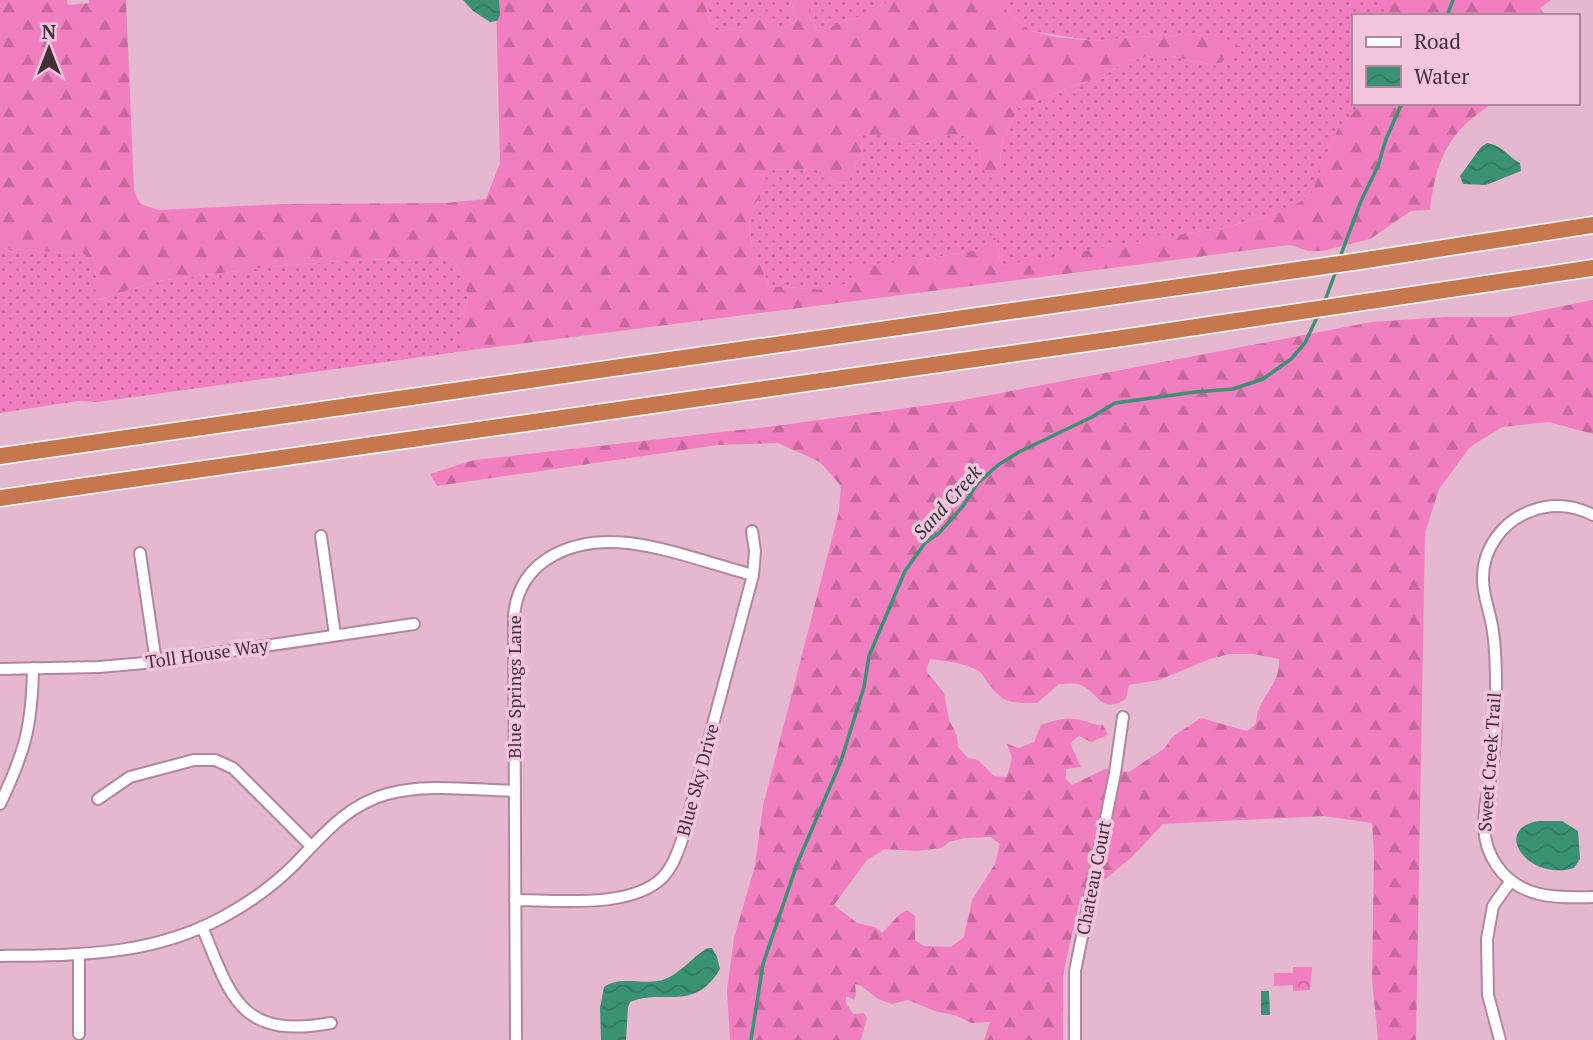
<svg xmlns="http://www.w3.org/2000/svg" width="1593" height="1040" viewBox="0 0 1593 1040" font-family="'PT Serif',serif">
	<style>
		.grass { fill: url(#grass-dots) }
		.forest { fill: url(#forest-firs); fill-rule: evenodd }
		.park { fill: url(#park-crowns) }
		.pitch { fill: #f17ebf }
		.water { fill: url(#water-waves) }
		.lines { fill: none; stroke-linecap: round; stroke-linejoin: round }
		.stream { stroke: #3b9273; stroke-width: 3.5 }
		.minor-casing { stroke: #b1879c; stroke-width: 14 }
		.highway-casing { stroke: #fff; stroke-width: 19 }
		.minor { stroke: #fff; stroke-width: 10 }
		.highway { stroke: #c7774e; stroke-width: 16 }
		.labels { text-anchor: middle; stroke-width: 7; stroke-linejoin: round; paint-order: stroke }
		.street-label { font-size: 18px; fill: #412f38; stroke: #f2c5dc }
		.water-label { font-size: 19px; font-style: italic; fill: #1d372d; stroke: #f2c5dc }
	</style>
	<defs>
		<pattern id="grass-dots" width="8" height="8" patternUnits="userSpaceOnUse" patternTransform="scale(1.75)"><rect width="8" height="8" fill="#f17ebf"/><path d="M2 2h.1M6 6h.1" fill="none" stroke="#c5689c" stroke-width="1.8" stroke-linecap="round"/></pattern>
		<pattern id="forest-firs" width="22" height="20" patternUnits="userSpaceOnUse" patternTransform="scale(1.75)"><rect width="22" height="20" fill="#f17ebf"/><path d="M5 1l3.5 6h-7zM16 11l3.5 6h-7z" fill="#c5689c"/></pattern>
		<pattern id="park-crowns" width="20" height="18" patternUnits="userSpaceOnUse" patternTransform="scale(1.75)"><rect width="20" height="18" fill="#f17ebf"/><path d="M2 6a3 3 0 1 1 6 0M12 15a3 3 0 1 1 6 0" fill="none" stroke="#c5689c"/></pattern>
		<pattern id="water-waves" width="16" height="10" patternUnits="userSpaceOnUse" patternTransform="scale(1.75)"><rect width="16" height="10" fill="#3b9273"/><path d="M0 5q4-4 8 0t8 0" fill="none" stroke="#33785f"/></pattern>
	</defs>
	<rect width="100%" height="100%" fill="#e5b8cf"/>
	<g class="grass">
		<path d="M705 0H791L796 22 776 31 759 17 743 26 722 31 709 21Z"/>
		<path d="M809 0H891L859 17 818 31 809 16Z"/>
		<path d="M1006 0H1388V16H1353V103H1362L1338 128 1312 193C1297 210 1253 220 1231 226L1011 264 1001 265 996 236 978 250 919 260 828 290 769 286 752 246 749 227 755 204 764 192V170L820 169 836 182 848 183 864 146 858 135H881L904 143 924 144 951 134 966 136 979 148 982 168 1000 173 1001 147 1018 108 1107 73 1127 61 1152 56H1172L1208 64 1213 34 1131 37 1095 41 1031 31 1006 11Z"/>
		<path d="M0 248 65 253 79 250 91 257 97 280 99 300 157 281 278 266 368 259 402 261 451 257 463 276 468 299 460 323V343L479 349 98 402 78 401 0 413Z"/>
	</g>
	<g class="forest">
		<path d="M0 0H67L68 5 89 3V0H126L134 190 140 204 159 210 284 204 446 203 486 199 500 163 496 0H705L709 21 722 31 743 26 759 16 776 31 796 22 791 0H809V17L818 31 859 17 891 0H1006V11L1031 31 1056 37 1095 41 1131 37 1213 34 1240 47 1220 63 1208 64 1172 56H1152L1127 61 1107 73 1018 108 1001 147 1000 174 989 177 982 168 979 148 966 136 951 134 924 144 904 143 881 135H858L864 146 848 183 836 182 820 169 764 170V192L755 204 749 227 752 246 769 286 828 290 851 282 853 266 919 260 978 250 996 236 1001 265 1231 226C1253 220 1297 210 1312 192L1338 128 1362 103H1492C1481 112 1467 121 1458 132 1439 154 1433 183 1430 210L1411 211 1370 239 1322 251H1308L1290 245 479 349 460 344V323L468 299 463 276 451 257 402 261 368 259 278 266 157 281 98 300C97 279 98 262 79 250L65 253 0 248Z"/>
		<path d="M1388 0H1551L1540 8 1546 16H1388Z"/>
		<path d="M1593 300V434L1549 422 1502 427 1470 447 1439 489 1425 533 1416 1040H1378L1372 979 1374 854 1372 823 1324 816 1163 824 1131 858 1080 899 1063 975V1040H984L990 1022 971 1023 957 1016 935 1011 908 1000 892 1004 878 999 861 986 855 984 856 995 854 1000 846 996V1003L853 1014 864 1013 867 1018 861 1040H730L727 990 734 938 755 866 763 806 839 511 841 486 820 462 778 443 718 445 437 486 430 474 474 460 775 426 959 401 1372 322 1446 317H1509ZM1230 654H1253L1279 659C1281 686 1257 697 1256 724L1247 731 1201 718 1172 737 1165 748 1129 772 1105 769 1072 785 1066 779V769L1081 767 1070 743 1079 736 1091 742 1108 735 1103 725C1094 726 1090 722 1081 720 1066 717 1054 720 1041 725L1034 742 1019 748 1007 744 1012 758 1007 777 994 776 978 760 968 758 958 747 957 736 949 720 944 693 926 671 930 659C946 661 965 663 979 671 983 674 986 680 989 684 1004 705 1013 703 1037 703L1059 684C1064 684 1071 683 1077 684 1099 689 1098 716 1126 699L1129 685 1159 680 1210 659ZM991 837 1000 844 995 864 972 900 964 937 951 947 924 946 915 940V916L907 910C895 916 892 924 882 933L875 927 857 923 834 905 867 860 885 849 916 851 941 848 949 842 965 838Z"/>
	</g>
	<path class="park" d="M1293 967H1312L1310 990 1293 991Z"/>
	<path class="pitch" d="M1274 973H1293V985L1274 986Z"/>
	<g class="water">
		<path d="M463 0H499L500 15 497 21 490 22 473 11Z"/>
		<path d="M1487 143C1502 145 1507 156 1520 163L1521 171 1486 185 1463 184 1460 176 1481 147Z"/>
		<path d="M1539 821H1562L1578 831 1580 859 1574 868C1527 882 1491 828 1539 821Z"/>
		<path d="M708 948H712L717 957 720 969C694 1013 664 988 630 1002L628 1007 626 1040H601L600 1008 604 987C619 976 641 984 658 981 678 978 691 957 708 948Z"/>
		<path d="M1261 991H1269L1270 1015H1261Z"/>
	</g>
	<g class="lines">
		<g class="stream">
			<path d="M1447 16 1453 0"/>
			<path d="M1339 260 1361 201 1378 166 1386 139 1402 103"/>
			<path d="M1324 303 1336 271"/>
			<path d="M751 1040 763 964 797 864 841 761 864 687 869 656 905 571 925 543 939 533 963 506 977 484 998 465 1019 452 1092 417 1115 403 1195 392 1233 389 1263 379 1291 359 1305 343 1319 313"/>
		</g>
		<defs>
			<g id="minor">
				<path d="M1593 515C1573 505 1552 503 1531 511 1503 521 1482 549 1483 580 1483 597 1491 614 1493 632 1497 658 1496 685 1496 711 1496 727 1496 743 1493 759 1489 797 1473 832 1497 866 1520 899 1557 898 1593 897"/>
				<path d="M321 536 335 635"/>
				<path d="M140 553 156 662"/>
				<path d="M0 669 99 667 156 662 414 624"/>
				<path d="M98 799 130 777 194 760H215L233 768 311 846"/>
				<path d="M0 804C25 752 32 726 33 668"/>
				<path d="M515 900C557 900 630 909 662 878 672 868 677 854 682 840L753 575 755 551 752 531"/>
				<path d="M202 927C231 995 238 1040 331 1023"/>
				<path d="M79 955V1034"/>
				<path d="M0 956C79 955 151 956 223 917 249 903 275 884 295 864 323 835 347 805 387 794 427 783 474 790 515 791"/>
				<path d="M516 1040 514 615C520 557 576 537 628 543 666 547 715 565 753 575"/>
				<path d="M1075 1040V971L1115 773 1123 717"/>
				<path d="M1500 1040 1488 995 1487 939 1493 906 1510 882"/>
			</g>
			<g id="highway">
				<path d="M0 456 1360 261 1593 225"/>
				<path d="M0 498 1122 338 1593 268"/>
			</g>
		</defs>
		<use href="#minor" class="minor-casing"/>
		<use href="#highway" class="highway-casing"/>
		<use href="#minor" class="minor"/>
		<use href="#highway" class="highway"/>
	</g>
	<g class="labels">
		<g class="street-label">
			<text transform="translate(207 654) rotate(-8)" y="6">Toll House Way</text>
			<text transform="translate(515 687) rotate(-90)" y="6">Blue Springs Lane</text>
			<text transform="translate(1490 762) rotate(-86)" y="6">Sweet Creek Trail</text>
			<text transform="translate(698 780) rotate(-75)" y="6">Blue Sky Drive</text>
			<text transform="translate(1094 878) rotate(-79)" y="6">Chateau Court</text>
		</g>
		<g class="water-label">
			<text transform="translate(947 502) rotate(-48)" y="7">Sand Creek</text>
		</g>
	</g>
	<rect x="1352" y="14" width="228" height="91" fill="#f2c5dc" stroke="#ab899a" stroke-width="2"/>
	<rect x="1366" y="37" width="35" height="10" fill="#ffffff" stroke="#ab899a" stroke-width="2"/>
	<text x="1414" y="49" font-size="21" fill="#412f38">Road</text>
	<rect x="1366" y="66" width="35" height="21" fill="url(#water-waves)" stroke="#ab899a" stroke-width="2"/>
	<text x="1414" y="84" font-size="21" fill="#412f38">Water</text>
	<g transform="translate(49 49)" stroke="#f2c5dc" stroke-width="5" paint-order="stroke">
	<path d="M0-5L12 26L0 18L-12 26Z" fill="#412f38"/>
	<text y="-10" font-size="19" font-weight="bold" text-anchor="middle" fill="#412f38">N</text>
	</g>
</svg>
